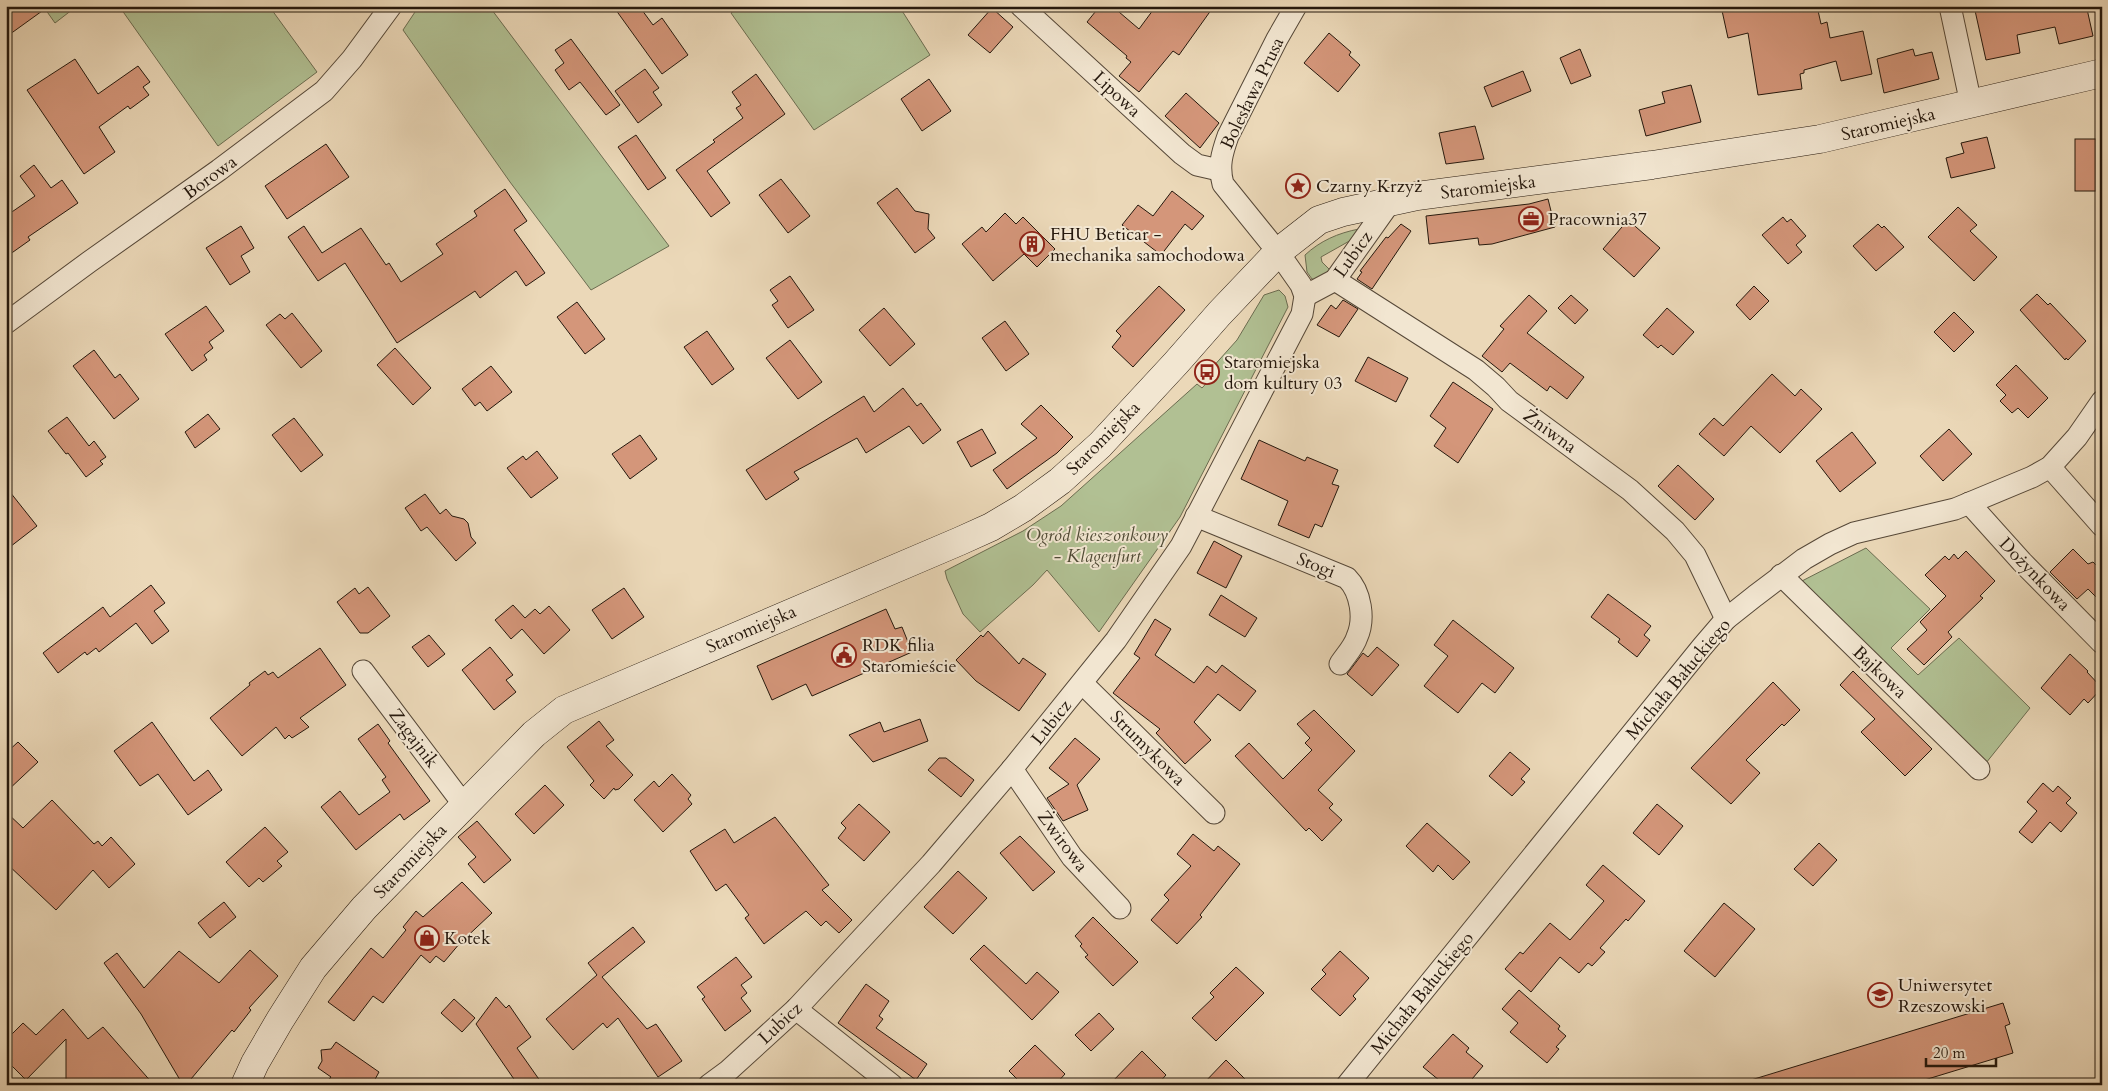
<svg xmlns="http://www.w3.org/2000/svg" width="2108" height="1091" viewBox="0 0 2108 1091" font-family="Cardo,serif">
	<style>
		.green { fill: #b1c093; stroke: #6b6c50 }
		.building { fill: #d4967a; stroke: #25180d }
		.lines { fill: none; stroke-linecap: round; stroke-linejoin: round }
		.street-casing { stroke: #564838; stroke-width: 23 }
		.secondary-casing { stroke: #25180d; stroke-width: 29 }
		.street { stroke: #f2e6d1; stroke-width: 21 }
		.secondary { stroke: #f2e6d1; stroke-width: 28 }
		.labels { text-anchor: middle; stroke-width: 4; stroke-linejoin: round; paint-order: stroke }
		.street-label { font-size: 18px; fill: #25180d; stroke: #f2e6d1 }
		.poi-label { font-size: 18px; fill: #25180d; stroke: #f2e6d1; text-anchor: start }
		.park-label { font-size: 18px; font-style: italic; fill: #4f4a35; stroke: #f2e6d1 }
	</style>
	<rect width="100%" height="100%" fill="#ebd8b8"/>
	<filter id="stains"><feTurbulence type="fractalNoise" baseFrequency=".004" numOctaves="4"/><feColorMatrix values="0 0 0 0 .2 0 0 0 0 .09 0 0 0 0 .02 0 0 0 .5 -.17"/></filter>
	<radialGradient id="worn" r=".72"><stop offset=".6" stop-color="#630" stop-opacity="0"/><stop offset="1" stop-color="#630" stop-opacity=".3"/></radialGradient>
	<g class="green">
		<path d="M43 6H77L55 23Z"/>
		<path d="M119 6H269L317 72 218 146Z"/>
		<path d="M419 6H489L669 246 591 290 510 182 403 30Z"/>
		<path d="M740 6H899L930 55 814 130 731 13Z"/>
		<path d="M1359 229 1353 239 1321 257 1322 262 1331 271 1316 280 1312 279 1307 272 1305 255C1320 241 1338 233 1359 229Z"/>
		<path d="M1279 290 1285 296 1288 307 1180 517 1099 632 1047 570 1033 585 980 632 963 614 947 579 945 571 1023 531 1061 506 1197 384 1202 388 1215 374 1211 369 1237 340 1264 295Z"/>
		<path d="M1866 548 1930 609 1891 648 1918 675 1959 638 2030 708 1986 763 1800 582Z"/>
	</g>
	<g class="building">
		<path d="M6 6H49L6 37Z"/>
		<path d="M613 6H639L653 25 662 18 688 55 662 74Z"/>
		<path d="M1100 6H1112L1139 29 1156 6H1214L1179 55 1173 51 1139 92 1119 76 1131 62 1126 58 1127 56 1087 22Z"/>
		<path d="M1721 6H1817L1821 24 1827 22 1830 38 1863 31 1872 74 1841 81 1836 61 1804 70V73L1800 74 1802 89 1758 95 1748 33 1728 38Z"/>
		<path d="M1974 6H2076L2077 11 2087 9 2093 36 2059 44 2055 27 2017 35 2020 53 1986 60Z"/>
		<path d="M992 8 1013 27 990 53 968 35Z"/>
		<path d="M1329 33 1351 52 1349 55 1360 65 1338 92 1304 63Z"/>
		<path d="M571 39 620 105 606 115 580 82 569 90 555 70 564 63 555 50Z"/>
		<path d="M1580 49 1591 76 1571 84 1560 58Z"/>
		<path d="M1913 49 1915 56 1932 52 1939 79 1884 93 1877 59Z"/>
		<path d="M75 59 98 94 138 66 150 82 143 87 149 95 130 109 128 106 99 127 115 152 84 174 27 90Z"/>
		<path d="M645 69 659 88 653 92 662 105 638 123 615 91Z"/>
		<path d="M1523 71 1531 91 1492 107 1484 87Z"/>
		<path d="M756 74 785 114 707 171 730 203 711 217 676 170 715 142 713 140 743 118 736 108 741 105 732 92Z"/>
		<path d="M929 79 951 111 922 131 901 99Z"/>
		<path d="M1691 85 1701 122 1646 136 1639 110 1665 103 1662 92Z"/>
		<path d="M1186 93 1219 123 1200 148 1165 116Z"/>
		<path d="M1475 126 1484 159 1446 164 1439 133Z"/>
		<path d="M636 135 666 178 648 190 618 147Z"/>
		<path d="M1987 137 1995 168 1951 178 1946 158 1964 153 1961 143Z"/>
		<rect x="2075" y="139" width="21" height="52"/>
		<path d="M326 144 349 177 287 219 265 186Z"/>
		<path d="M34 165 51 188 62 180 78 203 28 237 30 240 6 257V216L35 196 20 176Z"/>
		<path d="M781 179 810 216 788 233 759 195Z"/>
		<path d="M897 188 915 211 929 214 928 229 935 238 915 253 877 203Z"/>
		<path d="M505 189 527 221 514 230 545 273 526 286 516 271 480 298 475 291 397 343 345 263 318 281 288 237 304 226 322 253 361 228 386 265 389 263 401 282 443 254 436 244 477 216 474 211Z"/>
		<path d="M1172 191 1204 216 1192 230 1185 224 1161 255 1122 225 1138 205 1153 216Z"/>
		<path d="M1548 199 1555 227 1492 244 1479 245 1478 238 1429 244 1426 216 1529 204Z"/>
		<path d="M1958 207 1977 225 1970 231 1997 257 1974 281 1928 237Z"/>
		<path d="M1005 213 1016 224 1023 217 1055 249 1037 267 1024 254 993 281 962 244 982 227 986 232Z"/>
		<path d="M1783 217 1787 222 1791 219 1806 236 1796 245 1802 252 1788 264 1762 235Z"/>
		<path d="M1628 220 1660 248 1634 277 1603 249Z"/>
		<path d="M1401 224 1411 231 1372 289 1357 279 1362 272 1360 271 1386 237 1388 238Z"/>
		<path d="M1878 224 1882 228 1884 226 1904 247 1876 271 1853 246Z"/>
		<path d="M241 226 254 248 241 256 250 272 230 285 206 248Z"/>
		<path d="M790 276 814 310 788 328 772 305 778 301 770 290Z"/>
		<path d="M1159 286 1185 310 1133 367 1112 347 1121 336 1116 331Z"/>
		<path d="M1754 286 1769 301 1750 320 1736 305Z"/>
		<path d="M2037 294 2048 305 2050 303 2086 341 2068 360 2066 358 2065 360 2020 310Z"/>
		<path d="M1529 295 1547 311 1527 333 1584 377 1567 399 1550 386 1547 391 1510 363 1502 372 1482 356 1504 329 1500 326Z"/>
		<path d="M1571 295 1588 310 1575 324 1558 308Z"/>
		<path d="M1343 300 1358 309 1339 337 1317 325 1331 305 1336 309Z"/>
		<path d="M577 302 605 339 585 354 557 317Z"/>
		<path d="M206 306 224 331 209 342 213 348 204 355 207 360 192 371 165 334Z"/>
		<path d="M884 308 915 344 890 366 859 330Z"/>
		<path d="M1667 308 1694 332 1673 355 1661 345 1658 348 1643 335Z"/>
		<path d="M1954 312 1974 332 1954 352 1934 332Z"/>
		<path d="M292 313 322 351 301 368 266 325 280 314 285 319Z"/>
		<path d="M1005 321 1029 354 1006 371 982 338Z"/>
		<path d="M707 331 734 369 712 385 684 347Z"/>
		<path d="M790 340 822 382 798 399 766 358Z"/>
		<path d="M395 348 431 388 413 405 377 365Z"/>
		<path d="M94 350 115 378 120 374 139 399 114 419 73 366Z"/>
		<path d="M1368 357 1408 378 1396 402 1355 381Z"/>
		<path d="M2016 365 2048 398 2028 418 2018 408 2012 413 2000 401 2006 395 1996 385Z"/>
		<path d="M491 366 512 392 487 411 480 402 475 406 462 389Z"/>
		<path d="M1772 374 1795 396 1801 389 1822 409 1780 453 1751 426 1724 456 1699 434 1714 418 1723 426Z"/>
		<path d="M1453 382 1493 409 1458 463 1434 446 1446 428 1430 416Z"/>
		<path d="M903 388 917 406 921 403 941 430 923 444 909 426 866 453 857 438 794 472 799 479 766 500 746 470 864 396 874 412Z"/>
		<path d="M1041 405 1073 437 1057 453 1007 489 993 470 1037 438 1021 424Z"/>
		<path d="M208 414 220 429 195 448 185 432Z"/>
		<path d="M67 417 89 446 94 441 106 457 100 461 103 464 86 477 68 453 66 454 48 431Z"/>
		<path d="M294 418 323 455 301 472 272 435Z"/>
		<path d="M982 429 996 453 971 467 957 442Z"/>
		<path d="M1949 429 1972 454 1943 481 1920 456Z"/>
		<path d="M1852 432 1876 463 1840 492 1816 461Z"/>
		<path d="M640 435 657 459 630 479 612 454Z"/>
		<path d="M1259 440 1305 461 1307 457 1338 470 1332 484 1339 486 1322 527 1315 524 1309 538 1278 525 1288 501 1241 479Z"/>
		<path d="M537 451 558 478 531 498 507 468 523 456 526 460Z"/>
		<path d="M1678 465 1714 499 1695 520 1658 486Z"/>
		<path d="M6 487 37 526 6 550Z"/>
		<path d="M425 494 440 514 446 509 452 516 464 519 468 523 471 537 476 543 456 561 427 527 421 531 405 508Z"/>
		<path d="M1214 541 1242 556 1226 588 1197 573Z"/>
		<path d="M2073 549 2088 564 2093 562 2102 571V603L2088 589 2077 599 2050 572Z"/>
		<path d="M1966 551 1995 581 1980 596 1983 598 1948 632 1952 637 1924 665 1907 649 1927 630 1920 622 1946 596 1925 575 1945 556 1949 560 1954 554 1958 559Z"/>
		<path d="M151 585 165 603 154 611 169 631 152 644 136 623 99 652 96 648 87 655 85 652 58 673 43 653 103 607 110 617Z"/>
		<path d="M368 587 390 616 368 633H360L337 602 355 588 359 594Z"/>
		<path d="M624 588 644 617 612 639 592 610Z"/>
		<path d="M1608 594 1651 626 1644 635 1650 640 1637 657 1618 642 1620 639 1591 617Z"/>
		<path d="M1221 595 1257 618 1245 637 1209 615Z"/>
		<path d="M513 605 525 618 535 609 540 614 549 606 570 630 544 654 522 629 511 639 495 620Z"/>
		<path d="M886 609 895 629 902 627 912 652 812 696 806 684 772 700 757 666Z"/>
		<path d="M1155 619 1171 629 1155 655 1194 683 1207 666 1216 673 1222 665 1256 691 1240 711 1218 694 1194 722 1211 740 1185 764 1156 733 1160 729 1113 693 1140 658 1134 654Z"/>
		<path d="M1453 620 1514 668 1495 693 1482 683 1458 713 1424 686 1448 656 1434 645Z"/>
		<path d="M988 631 1019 664 1023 658 1046 674 1019 711 976 681 956 660 981 635 983 637Z"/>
		<path d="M429 635 445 654 428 667 412 647Z"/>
		<path d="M490 647 513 675 506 680 516 692 494 710 462 670Z"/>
		<path d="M1377 647 1399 665 1372 696 1347 674 1363 653 1368 657Z"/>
		<path d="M320 648 346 685 300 718 309 727 292 738 289 735 285 739 276 727 242 756 210 718 250 685 249 683 265 671 268 675 273 672 278 678Z"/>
		<path d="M2070 654 2088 671 2087 672 2102 688 2088 703 2084 699 2070 715 2041 688Z"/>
		<path d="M1853 671 1932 749 1905 776 1861 732 1875 719 1840 685Z"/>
		<path d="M1773 682 1800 710 1784 726 1782 724 1746 760 1760 773 1731 804 1691 768Z"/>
		<path d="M1314 710 1355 751 1318 790 1333 804 1329 808 1342 820 1322 841 1309 828 1306 831 1235 756 1249 743 1283 779 1312 750 1305 743 1310 738 1297 724Z"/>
		<path d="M920 719 928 741 873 762 849 735 880 722 884 732Z"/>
		<path d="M599 721 614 740 606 746 633 775 619 789 615 790 614 788 604 799 590 785 594 781 567 747Z"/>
		<path d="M152 722 194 781 208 770 222 790 188 815 158 774 140 786 114 751Z"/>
		<path d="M378 724 390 741 388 743 430 801 404 820 400 814 356 850 321 807 340 791 359 815 390 792 382 780 386 777 358 739Z"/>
		<path d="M1075 738 1100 759 1077 785 1088 810 1063 821 1047 798 1069 784 1049 768Z"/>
		<path d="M18 742 38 762 6 792V753Z"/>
		<path d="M1510 752 1530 769 1521 779 1525 782 1512 796 1489 776Z"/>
		<path d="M939 758H946L974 780 961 797 928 770Z"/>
		<path d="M672 774 691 795 688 799 692 804 663 832 634 800 654 781 659 787Z"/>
		<path d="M2043 783 2053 792 2058 786 2071 798 2066 803 2077 813 2061 832 2050 822 2032 843 2019 832 2037 811 2027 802Z"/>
		<path d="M545 785 564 805 534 834 515 814Z"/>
		<path d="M52 800 94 844 98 841 102 846 111 837 135 864 109 888 93 870 56 910 6 863V812L23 828Z"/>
		<path d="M859 804 890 832 864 861 838 838 846 828 841 823Z"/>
		<path d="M1657 804 1683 826 1659 855 1633 833Z"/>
		<path d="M775 817 829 885 822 890 852 920 839 933 826 921 821 926 806 911 764 944 745 918 749 915 726 884 716 891 690 851 725 829 734 843Z"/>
		<path d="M477 821 511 860 484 883 468 864 476 857 458 837Z"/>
		<path d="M1427 823 1470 862 1453 880 1438 865 1433 872 1406 846Z"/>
		<path d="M265 827 288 852 277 861 282 866 263 882 259 878 249 887 226 862Z"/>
		<path d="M1193 834 1214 851 1218 846 1240 864 1200 915 1202 917 1177 944 1151 920 1169 900 1164 895 1191 866 1177 854Z"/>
		<path d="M1020 836 1055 872 1033 891 1000 853Z"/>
		<path d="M1819 843 1837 860 1813 886 1794 869Z"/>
		<path d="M1603 865 1645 901 1628 921 1626 919 1600 948 1605 952 1592 966 1588 963 1579 973 1560 957 1531 992 1505 969 1520 952 1523 954 1550 923 1570 940 1604 901 1586 885Z"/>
		<path d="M958 871 987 898 953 934 924 907Z"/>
		<path d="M462 882 492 913 460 943 444 962 436 956 430 963 421 955 383 1003 373 996 354 1021 328 1002 371 948 383 958 406 930 403 927 416 911 423 917Z"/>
		<path d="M224 902 236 917 210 938 198 923Z"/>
		<path d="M1724 903 1755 929 1715 977 1684 951Z"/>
		<path d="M1093 917 1138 962 1113 986 1085 957 1088 955 1080 946 1082 944 1075 936Z"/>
		<path d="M633 927 645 942 602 977 647 1029 656 1024 682 1061 658 1077 618 1018 607 1028 603 1023 573 1050 546 1019 597 975 588 963Z"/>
		<path d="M984 945 1026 984 1037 972 1059 992 1032 1020 970 959Z"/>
		<path d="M250 950 278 976 249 1008 251 1010 234 1032 232 1030 186 1085H183L141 1014 104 963 117 953 144 988 179 951 219 983Z"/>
		<path d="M1340 951 1369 978 1353 996 1356 999 1340 1016 1311 989 1326 974 1322 970Z"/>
		<path d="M736 957 752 977 741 985 747 993 741 998 751 1011 725 1031 702 999 705 997 697 987Z"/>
		<path d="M1236 967 1264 993 1216 1041 1192 1018 1214 997 1210 993Z"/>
		<path d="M866 984 889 1001 879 1016 883 1019 876 1028 927 1064 916 1080 838 1023Z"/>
		<path d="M1519 990 1560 1026 1558 1029 1566 1036 1556 1047 1559 1049 1547 1063 1510 1032 1518 1023 1502 1009Z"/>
		<path d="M496 997 506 1008 509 1005 531 1037 517 1048 543 1085H518L476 1024Z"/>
		<path d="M454 999 475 1018 462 1032 441 1013Z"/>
		<path d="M2003 1003 2010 1024 2005 1026 2013 1053 1908 1085H1751V1080Z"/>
		<path d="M63 1009 88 1039 103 1027 154 1085H66V1039L26 1080 6 1060V1040L23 1023 36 1035Z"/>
		<path d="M1099 1013 1114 1029 1091 1051 1075 1035Z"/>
		<path d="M1453 1034 1469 1048 1466 1052 1483 1066 1467 1085H1445L1423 1067Z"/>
		<path d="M336 1042 379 1072 372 1085H324L331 1077 318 1068 322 1061 321 1050 331 1049Z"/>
		<path d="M1035 1045 1065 1074 1055 1085H1023L1009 1071Z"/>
		<path d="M1142 1051 1166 1075 1157 1085H1109Z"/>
		<path d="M1226 1060 1251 1085H1202Z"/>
	</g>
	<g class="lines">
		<defs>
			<g id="street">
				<path d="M1021 6 1182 154 1197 165 1219 170"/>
				<path d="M1950 6 1971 104"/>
				<path d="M1335 280 1476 370 1496 387 1509 401 1630 490 1675 531 1695 555 1726 619"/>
				<path d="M1305 296 1335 280 1391 201"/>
				<path d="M6 323 89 262 219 170 324 91 352 59 391 6"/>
				<path d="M2050 467 2102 526"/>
				<path d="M1969 503 2022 562 2102 643"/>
				<path d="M1196 516 1347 578C1361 592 1365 619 1357 637 1354 647 1345 656 1340 664"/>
				<path d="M1781 575 1979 769"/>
				<path d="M363 671 464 805"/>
				<path d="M1082 683 1214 813"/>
				<path d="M1012 769 1072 857 1120 908"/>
				<path d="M796 1009 892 1085"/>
				<path d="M709 1085 728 1071 796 1009 931 864 1012 769 1116 640 1181 546 1302 314 1305 296 1301 285 1278 252 1223 184C1218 166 1222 153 1228 136L1277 39 1296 6"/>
				<path d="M1347 1085 1702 647 1726 619 1755 596 1804 559 1830 544 1854 533 1955 509 2032 477 2050 467 2077 437 2102 401"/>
			</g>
			<path id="secondary" d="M245 1085 255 1063 280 1020 313 968 364 908 534 734 564 710 960 541 991 527 1023 508 1060 481 1100 445 1176 363 1219 314 1278 252 1319 220 1343 212 1417 196 1652 165 1820 139 2102 73"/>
		</defs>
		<use href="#street" class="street-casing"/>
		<use href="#secondary" class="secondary-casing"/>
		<use href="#street" class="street"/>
		<use href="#secondary" class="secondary"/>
	</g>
	<defs>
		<symbol id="sight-ring" viewBox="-11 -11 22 22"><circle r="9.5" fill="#f2e6d1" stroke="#8f2418" stroke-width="1.5"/><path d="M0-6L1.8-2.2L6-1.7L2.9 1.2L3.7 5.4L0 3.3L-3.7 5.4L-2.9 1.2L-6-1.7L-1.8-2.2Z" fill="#8f2418"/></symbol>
		<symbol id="office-ring" viewBox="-11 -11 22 22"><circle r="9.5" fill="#f2e6d1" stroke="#8f2418" stroke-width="1.5"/><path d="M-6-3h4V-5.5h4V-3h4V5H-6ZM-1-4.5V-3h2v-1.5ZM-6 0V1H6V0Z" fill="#8f2418"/></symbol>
		<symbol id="building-ring" viewBox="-11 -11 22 22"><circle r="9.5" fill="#f2e6d1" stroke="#8f2418" stroke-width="1.5"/><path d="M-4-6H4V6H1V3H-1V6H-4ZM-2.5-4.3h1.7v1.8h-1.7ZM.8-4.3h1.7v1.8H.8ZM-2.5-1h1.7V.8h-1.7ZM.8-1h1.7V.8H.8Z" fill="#8f2418"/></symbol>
		<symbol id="bus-ring" viewBox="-11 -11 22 22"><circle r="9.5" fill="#f2e6d1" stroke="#8f2418" stroke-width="1.5"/><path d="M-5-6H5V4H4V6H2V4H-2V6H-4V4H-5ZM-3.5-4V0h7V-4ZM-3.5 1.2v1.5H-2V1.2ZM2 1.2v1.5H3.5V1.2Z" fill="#8f2418"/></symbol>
		<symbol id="civic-ring" viewBox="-11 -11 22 22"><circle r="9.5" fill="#f2e6d1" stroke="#8f2418" stroke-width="1.5"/><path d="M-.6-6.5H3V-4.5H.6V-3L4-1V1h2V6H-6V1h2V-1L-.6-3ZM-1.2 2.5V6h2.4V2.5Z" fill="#8f2418"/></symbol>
		<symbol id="shop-ring" viewBox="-11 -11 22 22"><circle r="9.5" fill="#f2e6d1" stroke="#8f2418" stroke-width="1.5"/><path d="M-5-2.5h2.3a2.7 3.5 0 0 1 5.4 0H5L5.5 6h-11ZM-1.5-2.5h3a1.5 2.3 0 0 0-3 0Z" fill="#8f2418"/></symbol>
		<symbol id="university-ring" viewBox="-11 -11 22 22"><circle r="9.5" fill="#f2e6d1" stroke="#8f2418" stroke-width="1.5"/><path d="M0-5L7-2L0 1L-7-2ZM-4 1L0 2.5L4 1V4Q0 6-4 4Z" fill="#8f2418"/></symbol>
	</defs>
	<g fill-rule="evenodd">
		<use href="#sight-ring" x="1284" y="172" width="28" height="28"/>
		<use href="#office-ring" x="1517" y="205" width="28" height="28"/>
		<use href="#building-ring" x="1018" y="230" width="28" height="28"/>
		<use href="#bus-ring" x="1193" y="358" width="28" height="28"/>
		<use href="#civic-ring" x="830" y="641" width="28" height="28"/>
		<use href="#shop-ring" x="413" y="924" width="28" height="28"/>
		<use href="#university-ring" x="1866" y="981" width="28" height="28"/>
	</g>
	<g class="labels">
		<g class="street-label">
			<text transform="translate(1252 93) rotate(-64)" y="6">Bolesława Prusa</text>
			<text transform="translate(1117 94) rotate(43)" y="6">Lipowa</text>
			<text transform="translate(1888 124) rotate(-13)" y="6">Staromiejska</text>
			<text transform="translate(210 177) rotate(-36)" y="6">Borowa</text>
			<text transform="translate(1488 187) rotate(-7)" y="6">Staromiejska</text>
			<text transform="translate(1353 254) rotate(-54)" y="6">Lubicz</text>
			<text transform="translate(1550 431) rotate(36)" y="6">Żniwna</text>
			<text transform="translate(1103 438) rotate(-45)" y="6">Staromiejska</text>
			<text transform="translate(1316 565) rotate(22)" y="6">Stogi</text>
			<text transform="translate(2035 574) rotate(46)" y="6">Dożynkowa</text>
			<text transform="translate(751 629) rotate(-23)" y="6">Staromiejska</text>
			<text transform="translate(1880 672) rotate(44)" y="6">Bajkowa</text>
			<text transform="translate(1678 679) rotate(-50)" y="6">Michała Bałuckiego</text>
			<text transform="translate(1051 722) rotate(-51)" y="6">Lubicz</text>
			<text transform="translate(414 738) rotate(53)" y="6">Zagajnik</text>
			<text transform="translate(1148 748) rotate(45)" y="6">Strumykowa</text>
			<text transform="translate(1063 841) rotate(53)" y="6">Żwirowa</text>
			<text transform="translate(410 861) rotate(-46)" y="6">Staromiejska</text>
			<text transform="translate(1422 993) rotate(-51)" y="6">Michała Bałuckiego</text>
			<text transform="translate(780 1023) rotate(-43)" y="6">Lubicz</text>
		</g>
		<g class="poi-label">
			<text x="1316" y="192">Czarny Krzyż</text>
			<text x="1548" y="225">Pracownia37</text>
			<text x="1050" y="240">FHU Beticar -<tspan x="1050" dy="21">mechanika samochodowa</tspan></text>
			<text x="1224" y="368">Staromiejska<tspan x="1224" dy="21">dom kultury 03</tspan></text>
			<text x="862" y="651">RDK filia<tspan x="862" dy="21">Staromieście</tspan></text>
			<text x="444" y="944">Kotek</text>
			<text x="1898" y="991">Uniwersytet<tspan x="1898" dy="21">Rzeszowski</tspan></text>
		</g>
		<g class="park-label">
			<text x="1097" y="541">Ogród kieszonkowy<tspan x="1097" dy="21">- Klagenfurt</tspan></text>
		</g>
	</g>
	<rect width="2108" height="1091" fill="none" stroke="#ebd8b8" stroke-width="25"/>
	<rect x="8" y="8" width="2093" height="1076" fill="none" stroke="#25180d" stroke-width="2.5"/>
	<rect x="12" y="12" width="2083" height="1066" fill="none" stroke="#25180d"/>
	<path d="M1926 1058v8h70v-8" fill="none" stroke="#25180d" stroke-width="2.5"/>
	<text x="1933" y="1058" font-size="15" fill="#25180d" stroke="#f2e6d1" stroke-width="4" paint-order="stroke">20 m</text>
	<rect width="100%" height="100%" filter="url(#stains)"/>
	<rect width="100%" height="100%" fill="url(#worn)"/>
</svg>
